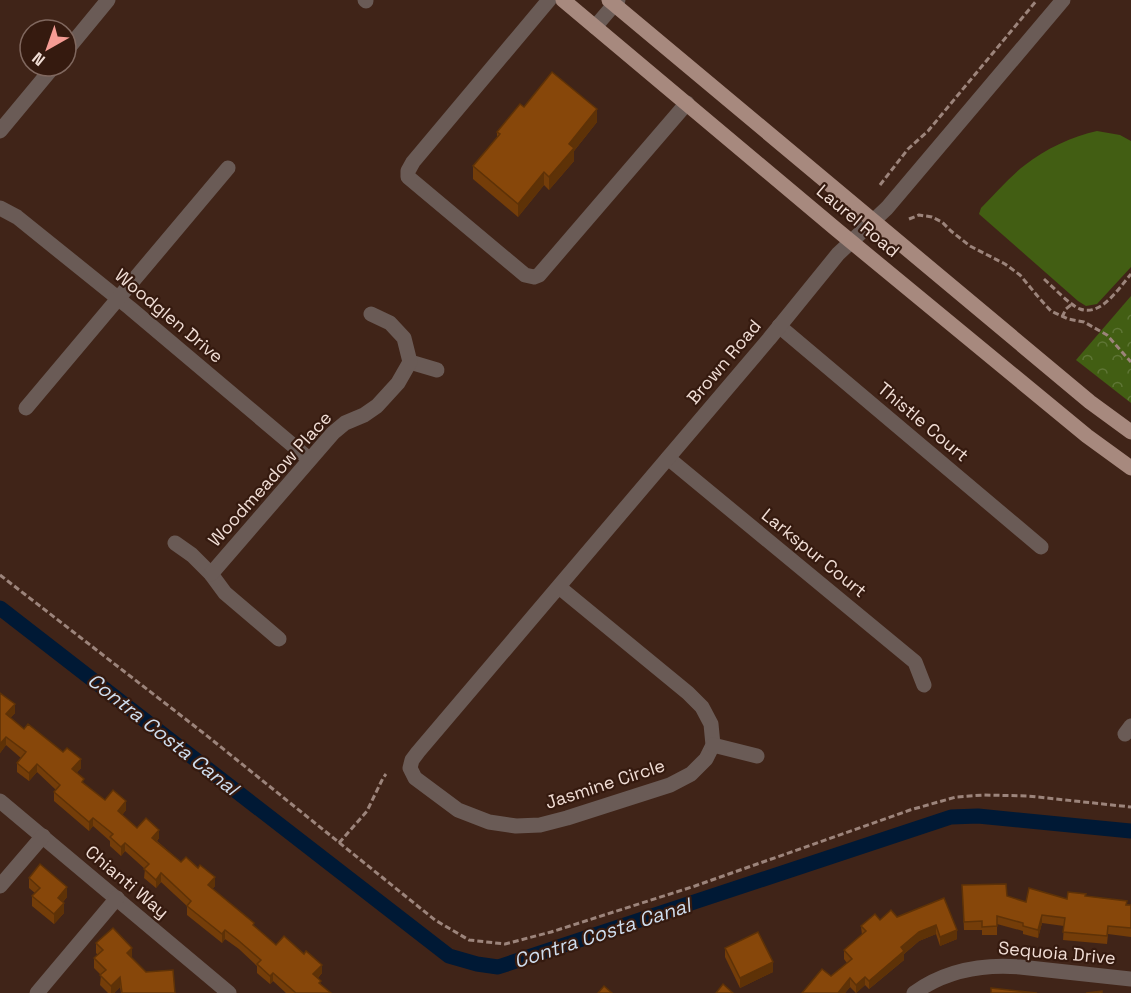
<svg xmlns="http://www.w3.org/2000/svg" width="1131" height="993" viewBox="0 0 1131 993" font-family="'Space Grotesk',sans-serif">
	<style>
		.park { fill: url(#park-crowns) }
		.garden { fill: #425e13 }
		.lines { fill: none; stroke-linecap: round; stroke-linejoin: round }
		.canal { stroke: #001935; stroke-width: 15 }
		.path { stroke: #9c847b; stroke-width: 3; stroke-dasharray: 6 3; stroke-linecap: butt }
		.minor { stroke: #6a5b56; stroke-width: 15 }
		.major { stroke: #a7897e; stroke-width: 15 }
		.wall { fill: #743d09 }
		.shaded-wall { fill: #5e3207 }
		.building { fill: #87470a; stroke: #5e3207; stroke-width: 1.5 }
		.labels { text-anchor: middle; stroke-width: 4.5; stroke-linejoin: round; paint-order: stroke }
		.street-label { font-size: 18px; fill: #f1ded6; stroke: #351a0f }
		.water-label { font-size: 20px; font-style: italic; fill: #cfdeef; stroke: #351a0f }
	</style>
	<defs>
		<pattern id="park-crowns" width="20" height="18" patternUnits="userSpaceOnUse" patternTransform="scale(1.5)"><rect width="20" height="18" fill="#425e13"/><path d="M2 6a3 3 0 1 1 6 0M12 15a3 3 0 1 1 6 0" fill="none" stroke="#5e7535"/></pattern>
	</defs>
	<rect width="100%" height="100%" fill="#402418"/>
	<path class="park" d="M1131 296V403L1076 360Z"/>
	<path class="garden" d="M1097 131 1120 135 1131 141V267L1097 304 1086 306 1078 301 979 214 981 208C995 194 1009 177 1025 165 1045 149 1073 136 1097 131Z"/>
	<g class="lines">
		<path class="canal" d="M0 608 449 956 477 964 498 967 951 817 978 816 1131 831"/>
		<g class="path">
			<path d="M880 185 908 149 928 131 1037 0"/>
			<path d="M909 219 919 215 932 217 942 222 951 231 970 246 1005 264 1020 275 1040 299 1051 311 1068 319 1084 322 1107 335 1131 362"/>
			<path d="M1044 279C1053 287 1071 306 1080 309 1101 317 1119 288 1131 274"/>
			<path d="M1062 317 1066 309 1072 304"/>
			<path d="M0 575 206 735 435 920 469 940 505 944 551 932 695 886 910 810 956 797 984 795 1028 796 1131 807"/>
			<path d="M339 843 367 811 383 778 386 774"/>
		</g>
		<g class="minor">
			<path d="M365 0 366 1"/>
			<path d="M549 0 413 162 408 171V177L525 275 534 277 539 275 687 103"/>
			<path d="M595 27 618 0"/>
			<path d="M66 51 108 0"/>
			<path d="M0 131 54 66"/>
			<path d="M0 208 17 217 130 308 309 459"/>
			<path d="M779 326 1041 547"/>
			<path d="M410 362 437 370"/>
			<path d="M26 408 228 168"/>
			<path d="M668 458 915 662 924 685"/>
			<path d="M175 543 192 555 211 574 225 593 279 639"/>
			<path d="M211 574 333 433 345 423 364 415 377 406 398 383 410 362 404 338 390 323 371 314"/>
			<path d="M559 587 688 693 702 707 711 724 713 745 706 759 691 774 670 785 567 818 540 825 516 826 489 822 458 810 415 778 410 768 412 760 418 752 769 339 838 254 887 208 1063 0"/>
			<path d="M1125 734 1131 726"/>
			<path d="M713 745 757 756"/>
			<path d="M0 801 229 993"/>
			<path d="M0 886 43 836"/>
			<path d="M37 993 117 898"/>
			<path d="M914 993C945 971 983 964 1020 967L1131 979"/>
		</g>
		<g class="major">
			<path d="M563 0 837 230 1087 436 1131 468"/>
			<path d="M609 0 1090 402 1131 432"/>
		</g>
	</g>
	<g class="wall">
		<path d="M524 107 597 122 574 151V161L549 190 544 185 518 217 473 179V166L497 137V132Z"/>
		<path d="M0 693 15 713 10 718 24 729 81 768 77 772 84 784 105 800 126 810 122 815 137 828 159 838 157 841 181 862 215 886 212 889 276 945 322 973 318 978 321 985 331 993H286L273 981 270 984 257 973V966L239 949 225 939 222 943 187 915V906L161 882 156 888 144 878 145 869 125 851 121 856 110 846V841L93 826 89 831 54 801V792L56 790 37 772 29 781 17 772V763L21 758 6 745 0 753Z"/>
		<path d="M29 878 67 897 63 902 64 913 54 924 32 906V896L35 893 29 888Z"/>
		<path d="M962 885 1026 902 1067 899 1085 896 1131 905V937L1108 934 1107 944 1063 940 1064 926 1042 923 1038 938 1023 934V931L997 924V935H982V930H964Z"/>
		<path d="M944 898 957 939 940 946 936 934 919 941 904 954V960L869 989 865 985 856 993 850 987 845 993H802L831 976 847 963 844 959V950L862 935 861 926 880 920 897 917Z"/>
		<path d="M96 943 132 958 146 972 175 993H121L120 987 114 993H108L100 985 101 975 94 968V958L98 955 96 953Z"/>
		<path d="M725 948 773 972 740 988 725 957Z"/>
	</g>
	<g class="shaded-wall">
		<path d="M597 109V122L574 151V161L549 190V177L569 144Z"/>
		<path d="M544 172V185L518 217V204Z"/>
		<path d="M15 704V713L6 723V714Z"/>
		<path d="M6 737V745L0 753V744Z"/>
		<path d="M81 759V768L72 777V769Z"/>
		<path d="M37 764V772L29 781V773Z"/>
		<path d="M126 801V810L118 820V811Z"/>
		<path d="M93 818V826L89 831V822Z"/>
		<path d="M159 830V838L152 846V838Z"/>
		<path d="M125 843V851L121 856V847Z"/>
		<path d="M161 873V882L156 888V880Z"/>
		<path d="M215 877V886L208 894V885Z"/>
		<path d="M67 887V897L58 907V898Z"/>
		<path d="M64 903V913L54 924V914Z"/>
		<path d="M1042 915V923L1038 938V930Z"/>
		<path d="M936 925V934L919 941 904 954V960L869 989V981L901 947 919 932Z"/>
		<path d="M225 930V939L222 943V934Z"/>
		<path d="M957 930V939L940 946V937Z"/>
		<path d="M132 948V958L127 953Z"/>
		<path d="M773 962V972L740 988V978Z"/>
		<path d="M322 965V973L313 983V974Z"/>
		<path d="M273 973V981L270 984V976Z"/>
		<path d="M120 977V987L114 993H111V986Z"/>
		<path d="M865 977V985L856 993V985Z"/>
		<path d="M850 978V987L845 993H838Z"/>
	</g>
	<g class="building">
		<path d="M552 72 597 109 569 144 574 148 549 177 544 172 518 204 473 166 500 134 497 132 520 104 524 107Z"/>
		<path d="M0 693 15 704 6 714 24 729 28 724 63 752 67 748 81 759 72 769 84 779 82 782 105 800 113 790 126 801 118 811 137 828 146 818 159 830 152 838 181 862 186 857 198 868 200 865 215 877 208 885 254 923 253 925 276 945 284 936 304 954 306 951 322 965 313 974 321 981 319 983 331 993H296L273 973 270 976 257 964 261 960 239 941 225 930 222 934 187 906 191 901 161 873 156 880 144 869 149 864 125 843 121 847 110 837 113 834 93 818 89 822 54 792 60 785 37 764 29 773 17 763 26 752 6 737 0 744Z"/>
		<path d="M40 864 67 887 58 898 64 903 54 914 32 896 40 888 29 878Z"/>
		<path d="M1006 884 1007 896 1026 902 1029 888 1067 899 1068 892 1086 894 1085 896 1127 901 1126 905H1131V928L1108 926 1107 936 1063 932 1065 918 1042 915 1038 930 1023 926V923L997 916V926L982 927V921L964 922 962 885Z"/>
		<path d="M944 898 957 930 940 937 936 925 919 932 901 947 904 951 869 981 865 977 856 985 850 978 838 993H802L822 969 831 976 852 959 844 950 866 931 861 926 875 914 880 920 891 910 897 917Z"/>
		<path d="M113 928 132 948 127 953 146 972 173 970 175 993H122L120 977 111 986 100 975 106 970 94 958 103 950 96 943Z"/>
		<path d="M758 932 773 962 740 978 725 948Z"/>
		<path d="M723 984 733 993H716Z"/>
		<path d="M604 986 612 993H598Z"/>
		<path d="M991 988 1037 993H991Z"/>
		<path d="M1102 991V993H1086Z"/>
	</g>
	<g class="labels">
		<g class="street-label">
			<text transform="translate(858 221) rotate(40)" y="6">Laurel Road</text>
			<text transform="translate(169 316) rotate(40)" y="6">Woodglen Drive</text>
			<text transform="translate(724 362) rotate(-50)" y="6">Brown Road</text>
			<text transform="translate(923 422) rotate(40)" y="6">Thistle Court</text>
			<text transform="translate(270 479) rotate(-48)" y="6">Woodmeadow Place</text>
			<text transform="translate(814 553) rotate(39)" y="6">Larkspur Court</text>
			<text transform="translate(605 784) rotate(-18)" y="6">Jasmine Circle</text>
			<text transform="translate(127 882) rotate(40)" y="6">Chianti Way</text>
			<text transform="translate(1057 953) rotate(5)" y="6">Sequoia Drive</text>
		</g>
		<g class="water-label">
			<text transform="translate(163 734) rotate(38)" y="7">Contra Costa Canal</text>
			<text transform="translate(602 933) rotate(-18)" y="7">Contra Costa Canal</text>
		</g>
	</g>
	<g transform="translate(48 48) rotate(220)"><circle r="28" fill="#351a0f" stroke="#80685f" stroke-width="1.5"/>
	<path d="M0-4.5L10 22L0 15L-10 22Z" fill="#f59c94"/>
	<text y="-9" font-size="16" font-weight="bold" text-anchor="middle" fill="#f1ded6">N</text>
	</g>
</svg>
